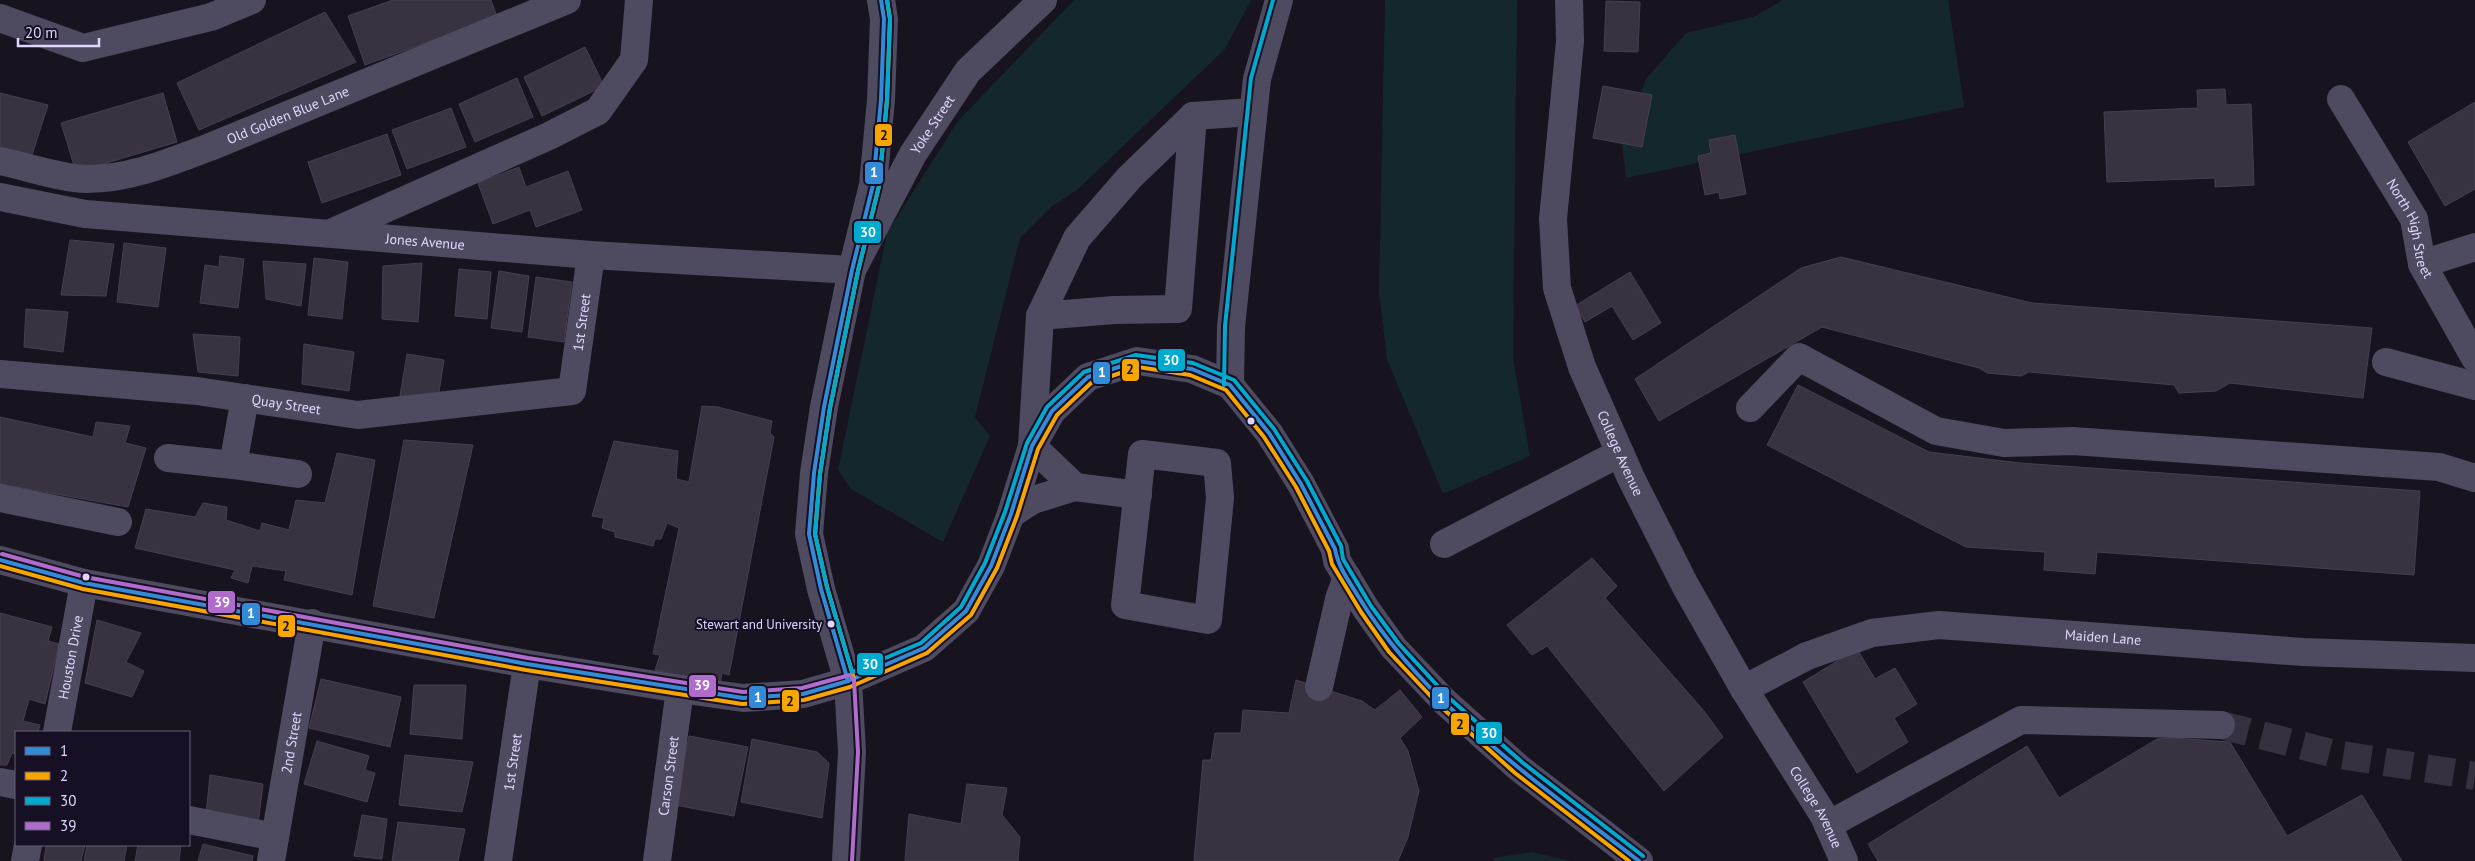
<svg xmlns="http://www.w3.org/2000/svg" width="2475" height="861" viewBox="0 0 2475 861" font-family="'PT Sans',sans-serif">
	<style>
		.green { fill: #14272c }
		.building { fill: #383241; stroke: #463f53 }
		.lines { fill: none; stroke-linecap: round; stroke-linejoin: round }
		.minor-tunnel { stroke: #363140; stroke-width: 28; stroke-dasharray: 28 14; stroke-linecap: butt }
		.minor { stroke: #4e4a60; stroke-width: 28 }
		.bus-1-casing { stroke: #171024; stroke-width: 8 }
		.bus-2-casing { stroke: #171024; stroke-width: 8 }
		.bus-3-casing { stroke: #171024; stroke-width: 8 }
		.bus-4-casing { stroke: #171024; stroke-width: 8 }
		.bus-1 { stroke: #338bd7; stroke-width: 4 }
		.bus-2 { stroke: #f7a600; stroke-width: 4 }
		.bus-3 { stroke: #00a9ce; stroke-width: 4 }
		.bus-4 { stroke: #b06ccc; stroke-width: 4 }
		.bus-dot { fill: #e0d5fd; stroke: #171024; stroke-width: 2 }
		.labels { text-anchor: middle; stroke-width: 4; stroke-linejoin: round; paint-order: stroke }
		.bus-label { font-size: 13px; fill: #e0d5fd; stroke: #171024; text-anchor: end }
		.street-label { font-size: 14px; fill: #e0d5fd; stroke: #171024 }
		.line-badge { stroke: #171024; stroke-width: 2 }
		.badge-label { font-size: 14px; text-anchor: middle; font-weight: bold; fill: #fff }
		.pale-badge-label { font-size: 14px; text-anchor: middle; font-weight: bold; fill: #111 }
	</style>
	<rect width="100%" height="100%" fill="#18141f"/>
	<g class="green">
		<path d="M1074 0H1251L1225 49 1077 190 1052 206 1020 238 975 417 990 436 943 542 851 489 838 470 887 233 958 121Z"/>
		<path d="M1385 0H1517L1513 357 1530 456 1443 494 1387 359 1379 292Z"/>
		<path d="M1783 0H1948L1964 107 1626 178 1622 143 1646 79 1686 33 1753 17Z"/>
		<path d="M1532 852 1570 861H1495L1493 858Z"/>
	</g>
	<g class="building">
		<path d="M393 0H491L497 17 365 65 348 16Z"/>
		<path d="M1606 1 1640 2 1638 52 1604 51Z"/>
		<path d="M325 12 356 62 199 130 177 83Z"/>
		<path d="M585 47 604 86 542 116 524 77Z"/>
		<path d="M517 78 533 117 475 142 459 104Z"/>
		<path d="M1603 86 1652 95 1642 147 1593 138Z"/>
		<path d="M2225 89 2226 105 2251 104 2254 185 2215 187V178L2107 182 2104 112 2198 108 2197 90Z"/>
		<path d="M0 93 48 105 31 158 0 149Z"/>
		<path d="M163 93 177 142 76 172 61 123Z"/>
		<path d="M2475 102V189L2445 206 2408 142Z"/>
		<path d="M451 108 466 147 407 169 392 130Z"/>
		<path d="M387 134 401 175 322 203 308 162Z"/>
		<path d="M1735 135 1746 194 1720 199 1719 192 1705 195 1698 156 1711 153 1709 140Z"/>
		<path d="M519 167 526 187 568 171 582 210 536 227 530 210 493 224 478 183Z"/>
		<path d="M70 240 114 244 106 296 61 295Z"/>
		<path d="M124 243 166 248 158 307 117 302Z"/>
		<path d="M220 256 244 259 238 308 200 303 205 265 219 267Z"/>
		<path d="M1841 257 2032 303 2372 328 2363 398 2230 383 2216 391 2179 393 2174 385 2029 372 2021 376 1987 373 1979 368 1822 327 1659 421 1635 379 1801 268Z"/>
		<path d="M314 258 348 262 342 319 308 315Z"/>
		<path d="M263 261 306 264 301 306 266 299Z"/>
		<path d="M422 263 418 322 382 319 383 266Z"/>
		<path d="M459 269 491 272 487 319 455 316Z"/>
		<path d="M499 271 529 276 522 332 491 328Z"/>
		<path d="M1630 272 1661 323 1633 340 1612 306 1585 322 1575 306Z"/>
		<path d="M536 277 572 282 564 342 528 337Z"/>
		<path d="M26 309 68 312 63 352 24 347Z"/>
		<path d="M193 334 240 337 238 376 198 372Z"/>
		<path d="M304 344 354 352 349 391 302 384Z"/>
		<path d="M407 354 444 360 438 398 400 396Z"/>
		<path d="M1798 385 1929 452 2020 463 2420 491 2414 575 2097 552 2095 574 2044 570 2045 552 1966 547 1767 445Z"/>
		<path d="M702 406 718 407 772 421 770 433 774 437 729 675 722 673 720 684 655 670 660 655 653 654 679 528 667 523 661 539H655L653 546 615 537V532L602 528 604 518 592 516 614 441 678 451 676 479 689 482Z"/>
		<path d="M0 417 93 437 96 422 130 426 125 443 146 448 128 507 0 484Z"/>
		<path d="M404 440 473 445 434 618 373 606Z"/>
		<path d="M337 453 375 460 352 595 284 580 286 571 252 566 248 583 231 578 235 570 135 548 146 509 195 517 203 503 227 507 226 520 260 531 262 523 289 530 296 500 325 503Z"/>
		<path d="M1592 558 1617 586 1605 598 1704 711 1723 737 1664 791 1547 646 1532 655 1507 625Z"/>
		<path d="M0 613 52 627 48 641 59 644 45 704 29 699 23 721 40 725 38 732H16V754L12 753 7 765H0Z"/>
		<path d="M97 620 141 633 126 662 144 671 132 697 85 683Z"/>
		<path d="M1857 649 1875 679 1895 668 1917 704 1894 718 1908 742 1857 773 1803 682Z"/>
		<path d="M321 679 401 697 390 747 309 728Z"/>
		<path d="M1296 680 1362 701 1375 710 1400 690 1422 717 1400 738 1408 751 1419 791 1408 837 1398 861H1194L1203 760H1211L1215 733H1241L1243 710 1289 713Z"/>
		<path d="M414 685H466L462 739 410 734Z"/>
		<path d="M689 736 748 747 734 816 675 805Z"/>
		<path d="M2172 738 2230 742 2287 836 2362 795 2402 861H1878L1868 844 2027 746 2059 798 2157 739Z"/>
		<path d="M752 739 817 752 829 763 822 818 741 802Z"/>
		<path d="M317 741 369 756 365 770 375 773 367 802 304 784Z"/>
		<path d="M405 755 473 762 462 812 399 805Z"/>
		<path d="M210 775 263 784 258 824 206 815Z"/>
		<path d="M967 784 1007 788 1002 815 1020 837 1018 861H905L909 814 961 824Z"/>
		<path d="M362 815 387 819 382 859 354 856Z"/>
		<path d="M398 822 465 829 458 861H392Z"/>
		<path d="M203 844 253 856 252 861H198Z"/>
		<path d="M46 845H85L81 861H44Z"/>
		<path d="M87 845H127L124 861H84Z"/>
		<path d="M138 845H181L179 861H135Z"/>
	</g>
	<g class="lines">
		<path class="minor-tunnel" d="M2221 725 2335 754 2475 776"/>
		<g class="minor">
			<path id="s1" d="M1569 0 1570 41 1553 219 1557 288 1582 367 1631 478 1685 585 1744 689 1824 816 1844 861"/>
			<path d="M0 18 83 48 211 17 252 0"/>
			<path id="s2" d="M2341 99 2414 219 2422 264 2475 358"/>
			<path id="s3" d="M0 161C24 166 64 179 87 179 130 179 170 162 210 147L567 0"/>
			<path id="s4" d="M0 197 85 214 591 255 852 270 913 154 968 71 1043 0"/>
			<path d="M333 232 549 136 598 111 634 60 639 0"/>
			<path d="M2422 264 2475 247"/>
			<path d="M1040 316 1114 310 1178 309 1193 116"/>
			<path d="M2386 362 2475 386"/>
			<path id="s5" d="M0 374 197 391 358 415 572 391 591 255"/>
			<path d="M1230 385 1231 327 1257 79 1279 0"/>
			<path d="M1750 408 1799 357 1936 431 2004 443 2073 441 2439 467 2475 478"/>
			<path d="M1142 454 1217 463 1220 498 1208 620 1125 605Z"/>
			<path d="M168 458 233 465 245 398"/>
			<path d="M233 465 298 474"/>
			<path d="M1075 487 1032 446 1040 316 1077 238 1129 178 1193 116 1253 112"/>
			<path d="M0 498 118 522"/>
			<path d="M1011 514 1033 500 1075 487 1138 495"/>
			<path d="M1444 544 1620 453"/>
			<path d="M0 560 84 583 527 664 680 689 743 698 803 694 848 681 924 648 966 611 991 566 1011 514 1032 446 1052 411 1088 377 1137 361 1192 369 1230 385 1269 433 1301 484 1335 549 1337 561 1366 609 1394 648 1444 701 1519 768 1639 861"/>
			<path d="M1319 687 1339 599 1347 577"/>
			<path id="s6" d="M1744 689 1807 656 1872 633 1939 625 2303 652 2475 658"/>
			<path id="s7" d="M57 732 84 583"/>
			<path d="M0 782 16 785"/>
			<path d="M189 820 275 837"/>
			<path d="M1828 825 2021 720 2221 725"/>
			<path d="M25 861 28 845"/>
			<path id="s8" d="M271 861 312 623"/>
			<path id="s9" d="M498 861 527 664"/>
			<path id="s10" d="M657 861 680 689"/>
			<path d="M846 861 852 752 848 681 821 589 809 534 814 473 824 407 852 270 873 185 881 100 884 19 881 0"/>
		</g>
		<defs>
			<g id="bus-1">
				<path d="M0 560 84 583 527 664 743 698 803 694 848 681 924 648 966 611 991 566 1011 514 1032 446 1052 411 1088 377 1137 361 1192 369 1230 385 1269 433 1301 484 1335 549C1338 567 1349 581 1358 596 1424 705 1540 784 1639 861"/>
				<path d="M848 681 821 589 809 534 814 473 824 407 852 270 873 185 881 100 884 19 881 0"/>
			</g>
			<g id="bus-2">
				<path d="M0 566 83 589 526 670 742 704 804 700 850 687 927 653 971 615 997 568 1017 516 1038 449 1057 415 1091 383 1138 367 1190 375 1226 390 1264 437 1296 487 1329 551 1332 564 1361 612 1389 652 1440 706 1515 773 1629 861"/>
				<path d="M854 679 827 587 815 534 820 474 830 408 858 271 879 186 887 100 890 19 887 0"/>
			</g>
			<g id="bus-3">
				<path d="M887 0 890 19 887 100 879 186 858 271 830 408 820 474 815 534 827 587 852 672 921 643 961 607 985 563 1005 512 1027 443 1047 407 1084 372 1136 355 1193 363 1234 380 1274 429 1307 481 1341 546 1343 559 1371 606 1399 644 1448 697 1523 763 1643 856"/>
				<path d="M1224 385 1225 326 1251 78 1273 0"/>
			</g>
			<path id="bus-4" d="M2 554 85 577 528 658 743 692 802 688 850 675 854 680 858 752 852 861"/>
		</defs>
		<use href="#bus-1" class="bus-1-casing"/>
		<use href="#bus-2" class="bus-2-casing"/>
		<use href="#bus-3" class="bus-3-casing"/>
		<use href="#bus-4" class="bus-4-casing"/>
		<use href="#bus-1" class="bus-1"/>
		<use href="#bus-2" class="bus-2"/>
		<use href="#bus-3" class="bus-3"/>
		<use href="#bus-4" class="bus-4"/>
	</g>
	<g class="bus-dot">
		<circle cx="1251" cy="421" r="4.5"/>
		<circle cx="86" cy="577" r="4.5"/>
		<circle cx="831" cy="624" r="4.5"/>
	</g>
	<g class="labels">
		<g class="bus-label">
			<text x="822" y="629">Stewart and University</text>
		</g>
		<g class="street-label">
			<text dy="5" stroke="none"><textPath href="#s3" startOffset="301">Old Golden Blue Lane</textPath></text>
			<text dy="5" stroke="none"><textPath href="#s4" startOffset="1022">Yoke Street</textPath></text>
			<text dy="5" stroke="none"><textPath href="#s2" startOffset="148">North High Street</textPath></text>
			<text dy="5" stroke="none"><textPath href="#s4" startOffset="428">Jones Avenue</textPath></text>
			<text dy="5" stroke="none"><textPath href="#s5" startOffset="645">1st Street</textPath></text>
			<text dy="5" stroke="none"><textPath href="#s5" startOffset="288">Quay Street</textPath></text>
			<text dy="5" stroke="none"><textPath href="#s1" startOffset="466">College Avenue</textPath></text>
			<text dy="5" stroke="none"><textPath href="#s6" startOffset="372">Maiden Lane</textPath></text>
			<text dy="5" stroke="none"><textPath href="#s7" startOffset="76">Houston Drive</textPath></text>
			<text dy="5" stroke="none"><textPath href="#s8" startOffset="120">2nd Street</textPath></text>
			<text dy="5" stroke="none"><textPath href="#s9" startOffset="100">1st Street</textPath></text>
			<text dy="5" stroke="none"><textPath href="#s10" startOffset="86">Carson Street</textPath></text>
			<text dy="5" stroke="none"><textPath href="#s1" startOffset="871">College Avenue</textPath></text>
		</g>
	</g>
	<g class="line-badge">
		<rect x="874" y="123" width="19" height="24" rx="5" fill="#f7a600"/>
		<rect x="864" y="161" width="20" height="24" rx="5" fill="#338bd7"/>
		<rect x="853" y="220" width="29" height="24" rx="5" fill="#00a9ce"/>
		<rect x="1157" y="348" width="29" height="24" rx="5" fill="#00a9ce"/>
		<rect x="1121" y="358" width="19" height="24" rx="5" fill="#f7a600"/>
		<rect x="1092" y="361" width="19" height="24" rx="5" fill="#338bd7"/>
		<rect x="207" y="590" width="29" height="24" rx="5" fill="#b06ccc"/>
		<rect x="241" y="602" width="20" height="24" rx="5" fill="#338bd7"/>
		<rect x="277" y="614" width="19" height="24" rx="5" fill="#f7a600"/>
		<rect x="856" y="652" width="28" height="24" rx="5" fill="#00a9ce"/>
		<rect x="688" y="674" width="29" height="24" rx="5" fill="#b06ccc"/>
		<rect x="748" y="685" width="19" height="24" rx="5" fill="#338bd7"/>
		<rect x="1431" y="686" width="19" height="24" rx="5" fill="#338bd7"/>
		<rect x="781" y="689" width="19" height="24" rx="5" fill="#f7a600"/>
		<rect x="1450" y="712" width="20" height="24" rx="5" fill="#f7a600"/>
		<rect x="1475" y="721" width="28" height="24" rx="5" fill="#00a9ce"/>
	</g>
	<g class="badge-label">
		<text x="874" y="177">1</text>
		<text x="868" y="237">30</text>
		<text x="1171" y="365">30</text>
		<text x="1102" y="377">1</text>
		<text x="222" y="607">39</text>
		<text x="251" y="618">1</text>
		<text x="870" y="669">30</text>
		<text x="702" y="690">39</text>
		<text x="758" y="702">1</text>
		<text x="1441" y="703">1</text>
		<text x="1489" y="738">30</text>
	</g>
	<g class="pale-badge-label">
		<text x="884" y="140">2</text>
		<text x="1130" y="374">2</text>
		<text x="286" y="631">2</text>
		<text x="790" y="706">2</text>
		<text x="1460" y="729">2</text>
	</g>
	<rect x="15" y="731" width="175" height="115" fill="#171024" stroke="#675f7b"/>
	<rect x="25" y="747" width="25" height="8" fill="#338bd7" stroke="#675f7b"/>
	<text x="60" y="756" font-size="15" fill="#e0d5fd">1</text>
	<rect x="25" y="772" width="25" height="8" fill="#f7a600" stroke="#675f7b"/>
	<text x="60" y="781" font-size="15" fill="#e0d5fd">2</text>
	<rect x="25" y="797" width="25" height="8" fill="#00a9ce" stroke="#675f7b"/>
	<text x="60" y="806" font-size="15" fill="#e0d5fd">30</text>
	<rect x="25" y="822" width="25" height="8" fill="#b06ccc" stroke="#675f7b"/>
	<text x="60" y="831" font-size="15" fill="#e0d5fd">39</text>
	<path d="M18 38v8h81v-8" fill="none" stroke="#e0d5fd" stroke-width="2.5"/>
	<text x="25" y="38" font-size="15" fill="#e0d5fd" stroke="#171024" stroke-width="4" paint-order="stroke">20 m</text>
</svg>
